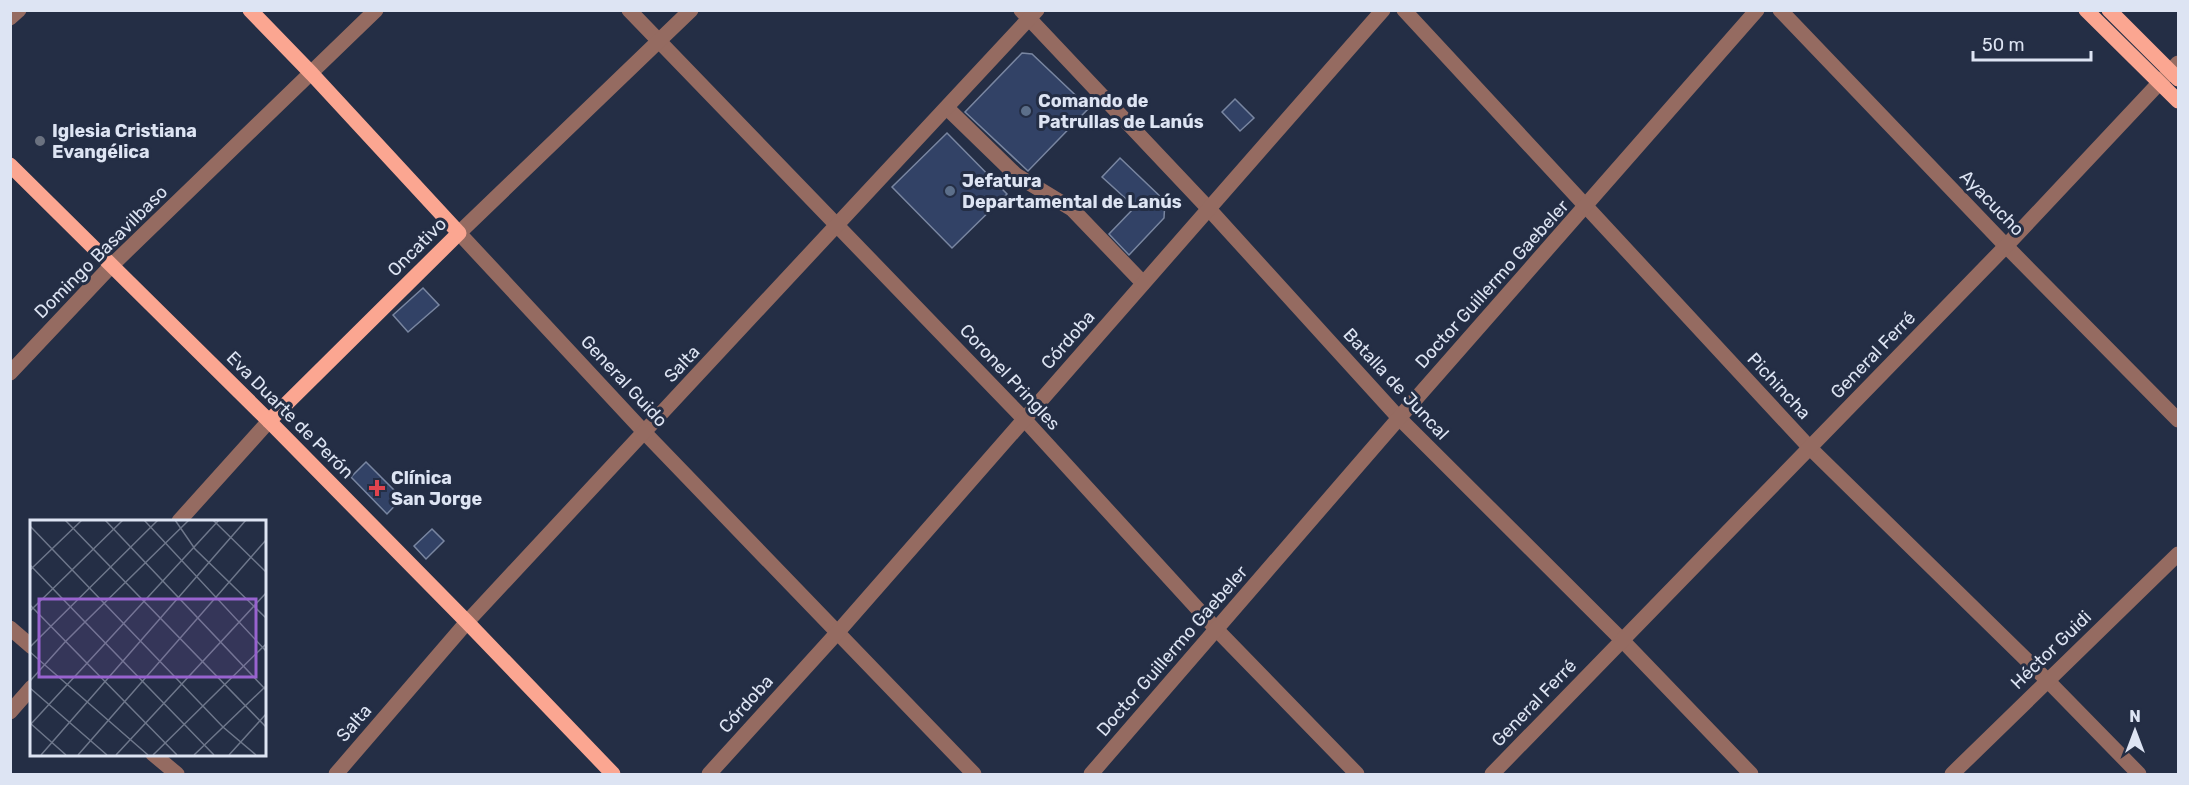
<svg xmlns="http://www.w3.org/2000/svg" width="2189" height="785" viewBox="0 0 2189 785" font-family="Rubik,sans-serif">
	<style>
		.building { fill: #324266; stroke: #7986a1; stroke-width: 1.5 }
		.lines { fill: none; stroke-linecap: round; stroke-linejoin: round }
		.minor { stroke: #956b61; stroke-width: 15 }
		.major { stroke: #fba691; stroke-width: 15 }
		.service-dot { fill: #5c6f8a; stroke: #242e45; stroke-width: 2 }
		.worship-dot { fill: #6b7280; stroke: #242e45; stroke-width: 2 }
		.health-dot { fill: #e0444e; stroke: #242e45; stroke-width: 2 }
		.labels { text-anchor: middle; stroke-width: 6; stroke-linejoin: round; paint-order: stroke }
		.poi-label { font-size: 18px; font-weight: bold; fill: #dde4f3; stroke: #242e45; text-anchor: start }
		.street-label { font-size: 18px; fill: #dde4f3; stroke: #242e45 }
		.inset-road { fill: none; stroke: #6e778b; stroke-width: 1.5 }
		.view { fill: #9863cf; fill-opacity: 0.15; stroke: #9863cf; stroke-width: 3 }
		.inset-edge { fill: none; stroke: #dde4f3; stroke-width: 3 }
	</style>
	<rect width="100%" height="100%" fill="#242e45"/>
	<g class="building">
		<path d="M1022 53 1032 54 1089 108 1028 171 965 112Z"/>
		<path d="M1235 99 1254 118 1240 131 1222 112Z"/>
		<path d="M947 133 1007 194 952 248 892 187Z"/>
		<path d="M1120 158 1165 201 1164 218 1129 255 1109 234 1135 207 1102 177Z"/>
		<path d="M423 288 439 305 408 332 393 315Z"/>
		<path d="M366 462 402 498 387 514 351 477Z"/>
		<path d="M432 529 444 541 426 559 414 546Z"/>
	</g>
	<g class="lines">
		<g class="minor">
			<path d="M629 10 1024 419 1217 630 1357 774"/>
			<path d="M691 10 459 233 645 433 974 774"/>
			<path d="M1021 10 1208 208 1399 418 1622 640 1751 774"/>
			<path d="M1404 10 1810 448 2047 680 2139 774"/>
			<path d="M1780 10 2006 246 2178 420"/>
			<path d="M10 18 19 10"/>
			<path d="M947 108 1016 175 1072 209 1143 283"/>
			<path d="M10 373 111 266 376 10"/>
			<path d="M179 521 269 421"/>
			<path d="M10 628 32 647"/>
			<path d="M10 712 32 687"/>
			<path d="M153 754 177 774"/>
			<path d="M336 774 467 622 1037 10"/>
			<path d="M709 774 837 633 1383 10"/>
			<path d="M1091 774 1399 418 1757 10"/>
			<path d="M1492 774 2006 246 2178 63"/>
			<path d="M1952 774 2178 554"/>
		</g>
		<g class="major">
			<path d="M250 10 312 74 459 233 269 421"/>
			<path d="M2086 10 2178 101"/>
			<path d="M2109 10 2178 79"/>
			<path d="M10 165 269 421 467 622 613 774"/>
		</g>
	</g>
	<g class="service-dot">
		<circle cx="1026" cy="111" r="6"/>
		<circle cx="950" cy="191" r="6"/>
	</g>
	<circle class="worship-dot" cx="40" cy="141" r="6"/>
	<path class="health-dot" d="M374 479h6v6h6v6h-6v6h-6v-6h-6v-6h6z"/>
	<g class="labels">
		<g class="poi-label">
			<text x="1038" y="107">Comando de<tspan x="1038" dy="21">Patrullas de Lanús</tspan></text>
			<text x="52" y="137">Iglesia Cristiana<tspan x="52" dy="21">Evangélica</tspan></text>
			<text x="962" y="187">Jefatura<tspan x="962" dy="21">Departamental de Lanús</tspan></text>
			<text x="391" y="484">Clínica<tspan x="391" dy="21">San Jorge</tspan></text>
		</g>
		<g class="street-label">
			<text transform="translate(1992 203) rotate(46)" y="6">Ayacucho</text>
			<text transform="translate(417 247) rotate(-45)" y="6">Oncativo</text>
			<text transform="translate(101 252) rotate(-45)" y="6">Domingo Basavilbaso</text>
			<text transform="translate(1492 284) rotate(-48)" y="6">Doctor Guillermo Gaebeler</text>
			<text transform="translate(1068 340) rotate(-49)" y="6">Córdoba</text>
			<text transform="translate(1873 355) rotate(-46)" y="6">General Ferré</text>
			<text transform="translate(682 364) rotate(-47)" y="6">Salta</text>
			<text transform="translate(1010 377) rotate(47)" y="6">Coronel Pringles</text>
			<text transform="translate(624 381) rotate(47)" y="6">General Guido</text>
			<text transform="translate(1396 384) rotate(47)" y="6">Batalla de Juncal</text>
			<text transform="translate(1779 386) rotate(47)" y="6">Pichincha</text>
			<text transform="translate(290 415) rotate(45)" y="6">Eva Duarte de Perón</text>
			<text transform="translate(2051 650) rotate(-44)" y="6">Héctor Guidi</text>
			<text transform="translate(1172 651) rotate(-49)" y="6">Doctor Guillermo Gaebeler</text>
			<text transform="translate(1534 703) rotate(-46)" y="6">General Ferré</text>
			<text transform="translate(746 704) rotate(-48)" y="6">Córdoba</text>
			<text transform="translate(354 723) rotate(-49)" y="6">Salta</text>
		</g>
	</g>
	<g transform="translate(30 520)">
		<rect width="236" height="236" fill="#242e45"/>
		<path class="inset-road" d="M35 0 236 207M75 0 236 170M114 0 236 131M145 0 165 29 236 98M159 0 55 102 184 235M183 0 236 52M0 6 193 207 226 235M0 45 55 102 36 121M0 50 52 0M0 85 147 235M0 91 93 0M0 127 128 0M0 132 118 235M0 161 36 121M0 168 77 235M0 203 36 235M0 205 189 0M11 235 216 0M48 235 236 20M86 235 236 73M123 235 236 124M164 235 236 166M199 235 236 194"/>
		<path class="view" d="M9 79H226V157H9Z"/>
		<rect width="236" height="236" class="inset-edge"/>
	</g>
	<rect width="2189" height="785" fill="none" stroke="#dde4f3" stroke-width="24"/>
	<g transform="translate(2135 731)" stroke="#242e45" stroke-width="4.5" paint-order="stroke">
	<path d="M0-4.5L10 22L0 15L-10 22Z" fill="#dde4f3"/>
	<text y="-9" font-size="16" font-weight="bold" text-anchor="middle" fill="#dde4f3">N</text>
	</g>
	<path d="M1973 51v9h118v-9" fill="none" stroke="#dde4f3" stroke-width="3"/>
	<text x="1982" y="51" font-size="18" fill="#dde4f3" stroke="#242e45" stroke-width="4.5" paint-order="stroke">50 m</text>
</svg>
